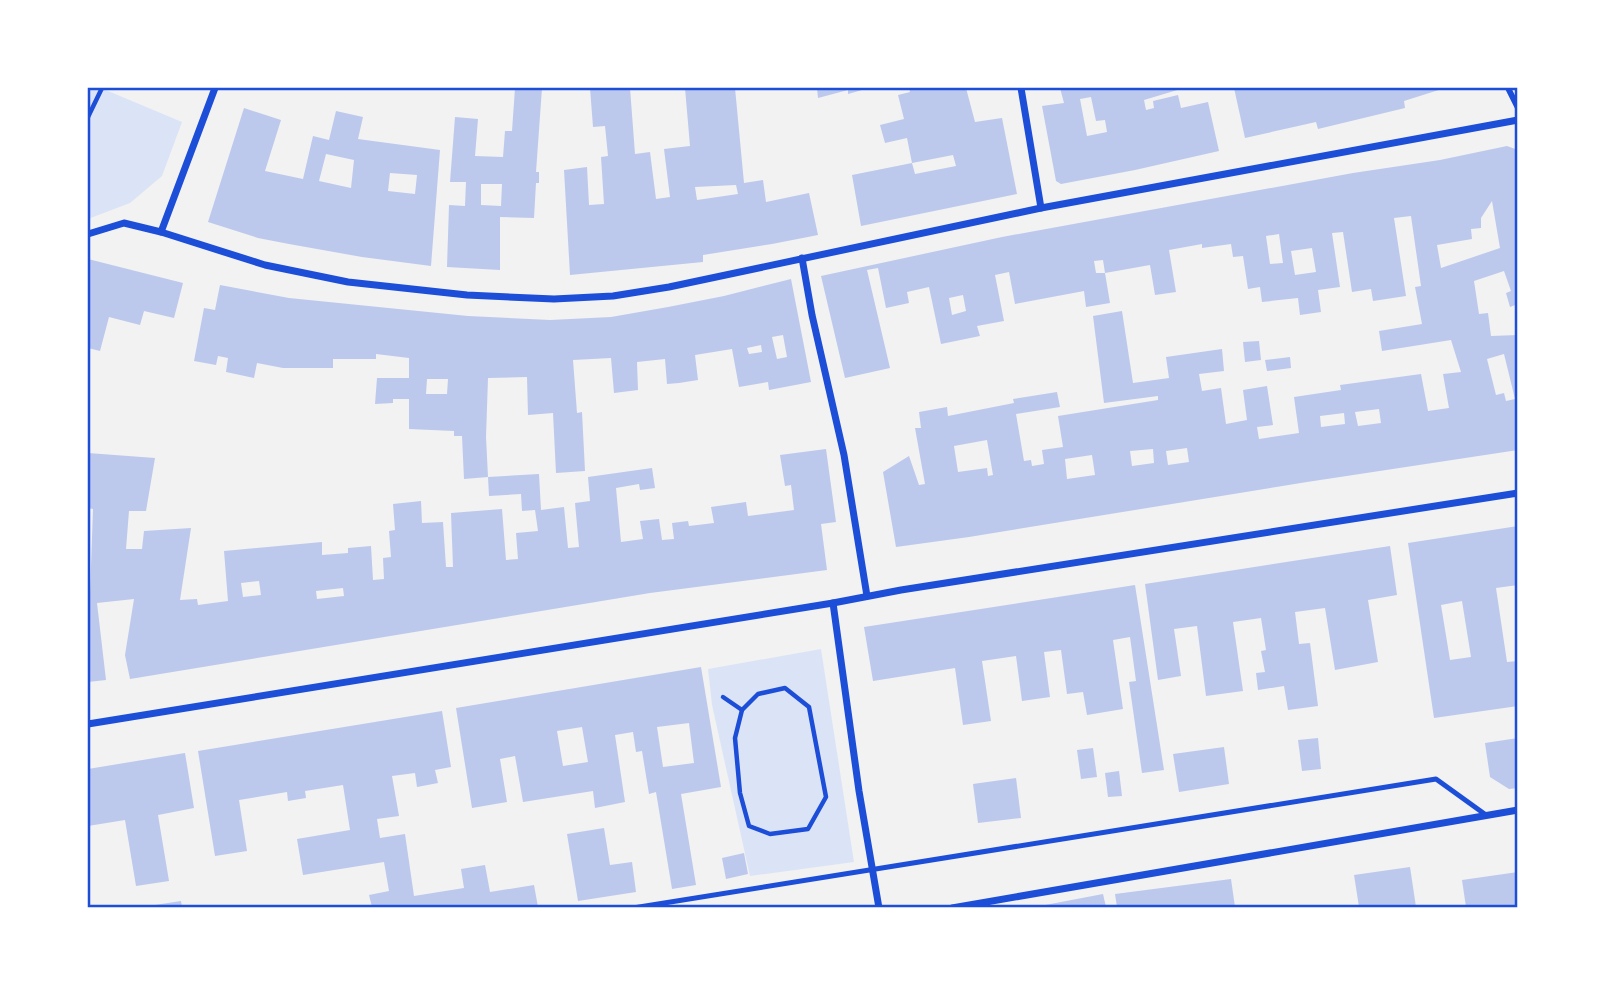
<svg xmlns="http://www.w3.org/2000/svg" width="1605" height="995" viewBox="0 0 1605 995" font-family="Spectral,serif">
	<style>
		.green { fill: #dbe4f7 }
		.building { fill: #bdc9ec; fill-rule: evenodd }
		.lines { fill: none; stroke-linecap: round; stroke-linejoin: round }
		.path { stroke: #1d4ed8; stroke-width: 4.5 }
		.service { stroke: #1d4ed8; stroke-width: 5 }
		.pedestrian { stroke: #1d4ed8; stroke-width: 6 }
		.minor { stroke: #1d4ed8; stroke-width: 7 }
		.neatline { fill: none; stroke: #1d4ed8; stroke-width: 2.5 }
	</style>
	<rect width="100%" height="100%" fill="#f2f2f2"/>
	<g class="green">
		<path d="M90 88H101L182 122 162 176 130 203 88 219V93Z"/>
		<path d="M821 649 854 862 750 876 712 705 708 669Z"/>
	</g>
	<g class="building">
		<path d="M515 88H542L536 172H539V183H536L534 218 500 217V270L447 267 449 205 465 206 466 182H450L455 117 478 119 475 156 503 157 505 131H512ZM481 184H502L501 206 481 205Z"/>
		<path d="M590 88H630L635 154 650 152 656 199 670 197 664 149 690 146 685 88H735L744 183 763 180 766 202 809 193 818 235 772 244 703 255V262L570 275 564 170 587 167 589 205 604 204 601 157 608 156 605 126 593 127ZM736 185 738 194 697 200 695 187Z"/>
		<path d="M817 88H869L848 94V90L818 98Z"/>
		<path d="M909 88H966L975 122 1002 118 1017 194 861 226 852 175 912 163 907 138 885 143 880 125 904 119 898 95 910 92ZM953 155 956 166 915 174 912 163Z"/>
		<path d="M1060 88H1184L1144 100 1146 110 1154 108 1153 101 1178 95 1181 108 1208 102 1219 151 1135 170 1061 184 1056 181 1042 106 1064 103ZM1091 97 1096 121 1105 120 1107 132 1087 136 1080 99Z"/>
		<path d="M1234 88H1445L1404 101 1405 108 1318 129 1316 122 1245 138Z"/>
		<path d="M244 108 281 120 265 171 303 179 313 136 329 140 336 111 363 117 358 139 440 150 431 266 362 257 289 244 258 238 208 222ZM326 154 354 160 351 188 319 181ZM390 173 417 175 415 194 388 191Z"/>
		<path d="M1507 146 1518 150V304L1510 307 1506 293 1511 291 1504 271 1474 281 1479 314 1488 313 1491 336 1518 335V450L1307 482 969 537 896 547 883 472 909 456 919 485 925 484 915 428H921L919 412 947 407 948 416 1014 403 1013 399 1057 392 1060 407 1016 414 1024 461 1031 460 1032 466 1044 464 1042 450 1063 447 1058 416 1158 400V396L1104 403 1093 316 1122 311 1133 383 1169 378 1166 357 1222 349 1224 371 1199 374 1202 391 1221 388 1226 424 1247 420 1243 390 1267 386 1273 425 1257 427 1259 439 1299 433 1294 397 1341 390 1340 385 1421 374 1428 411 1449 408 1443 374 1461 372 1451 340 1382 351 1379 331 1422 324 1415 287 1421 286 1411 216 1394 218 1406 296 1373 301 1371 289 1352 292 1343 232 1332 233 1340 287 1318 290 1321 312 1300 315 1298 298 1262 302 1260 287 1248 289 1243 256 1233 257 1231 244 1202 248V244L1169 250 1176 292 1155 295 1150 265 1105 273 1103 260 1094 261 1096 273H1105L1110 303 1086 307 1084 291 1015 304 1009 272 995 275 1004 321 977 326 980 336 941 344 929 287 907 292 909 303 886 308 878 268 867 270 890 368 845 378 821 276 1002 237 1353 173 1440 160ZM1492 201 1500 248 1441 268 1437 245 1472 239 1471 229 1481 228V218ZM1279 234 1283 263 1270 264 1266 236ZM1312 248 1316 272 1295 275 1291 251ZM963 295 966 311 952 315 949 298ZM1504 354 1515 399 1506 401 1504 393 1496 395 1487 359ZM1379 409 1381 423 1358 426 1355 412ZM1344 413 1345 424 1321 427 1320 416ZM987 440 993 475 988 476 987 468 958 472 954 446ZM1187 448 1189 462 1168 465 1166 451ZM1153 449 1154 463 1132 466 1130 451ZM1092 455 1095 475 1067 479 1065 459Z"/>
		<path d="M88 259 183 283 174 318 144 311 140 325 109 317 100 351 88 348 89 321 88 320Z"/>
		<path d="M791 279 811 382 769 390 768 382 739 387 732 349 695 355 698 380 679 383 667 384 665 359 637 362 638 390 614 393 611 358 573 360 577 413 582 412 585 471 556 473 553 413 528 415 527 377 488 378 486 437 488 477 464 479 462 436H454V431L409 429V399H393V403L375 404 377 378H409V358L376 354V359H333V368H283L257 363 254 378 226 372 228 358 218 356 216 365 194 361 204 308 215 310 220 285 289 298 468 316 550 320 611 317 668 307 724 296ZM783 335 787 357 777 359 772 337ZM761 345 762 352 749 354 747 348ZM427 379H448L447 394H426Z"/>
		<path d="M1259 341 1261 360 1245 362 1243 342Z"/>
		<path d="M1290 357 1291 368 1267 371 1265 360Z"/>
		<path d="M826 449 836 522 821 524 827 570 650 593 130 679 125 655 134 599 97 603 106 680 88 682V595L90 594 93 509 88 508V453L155 458 146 511H129L126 549H142L144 531 191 528 180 600 197 599 198 605 228 601 224 551 322 542V555L348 553V548L371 546 373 580 384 579 383 558 391 557 389 531 395 530 393 504 421 501 422 523 443 522 446 567H453L451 513 502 509 506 560 518 559 516 533 538 531 535 510 522 511 521 494 489 496 488 477 539 474 541 510 564 507 568 548 579 547 575 503 590 501 588 477 652 468 655 488 640 490 639 484 616 488 621 542 643 539 640 521 659 519 662 540 674 539 672 523 688 521 689 526 714 523 711 507 746 502 748 516 794 510 791 485 785 486 780 455ZM259 581 261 595 243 597 241 583ZM343 588 344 596 317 599 316 591Z"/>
		<path d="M1518 526V585L1496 588 1507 662 1518 661V706L1434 718 1408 543ZM1462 601 1471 657 1450 660 1441 605Z"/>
		<path d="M1390 546 1397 595 1368 600 1378 662 1335 670 1325 608 1295 612 1299 644 1310 643 1318 706 1288 710 1284 686 1258 690 1256 673 1265 672 1261 651 1266 650 1261 618 1233 622 1243 691 1206 696 1197 626 1174 629 1181 676 1158 680 1145 584Z"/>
		<path d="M1135 585 1164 770 1142 773 1129 682 1136 681 1130 637 1113 640 1123 709 1087 715 1083 692 1067 694 1061 650 1044 652 1050 697 1022 701 1016 656 982 661 991 721 963 725 955 668 873 681 864 627Z"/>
		<path d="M701 667 721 787 681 794 696 885 672 889 656 792 649 794 642 751 636 752 633 732 615 735 625 802 595 808 593 791 523 802 515 756 500 759 507 802 472 808 456 708ZM689 723 694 763 663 767 657 727ZM582 727 588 762 563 766 557 731Z"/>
		<path d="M442 711 451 767 435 770 438 783 417 787 415 773 392 776 399 816 377 819 380 838 405 834 414 896 464 888 461 869 485 865 490 892 534 885 538 907H372L369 895 389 891 384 862 303 875 297 839 350 830 343 785 305 791 306 798 288 801 287 792 239 800 247 851 215 856 198 751Z"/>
		<path d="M1318 738 1321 769 1302 771 1298 740Z"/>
		<path d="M1518 738V788L1509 789 1490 777 1485 743Z"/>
		<path d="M1224 747 1229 784 1179 792 1173 754Z"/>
		<path d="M1093 748 1097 777 1081 779 1077 750Z"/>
		<path d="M185 753 194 808 158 815 169 881 136 886 125 820 88 826V769Z"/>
		<path d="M1119 771 1122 796 1108 797 1105 773Z"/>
		<path d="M1016 778 1021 818 978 823 973 784Z"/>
		<path d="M604 828 610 865 632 862 636 892 578 901 567 834Z"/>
		<path d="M744 853 748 874 726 879 722 858Z"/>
		<path d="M1410 867 1416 907H1359L1354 875Z"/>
		<path d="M1518 872V907H1466L1462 880Z"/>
		<path d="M1231 879 1235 907H1117L1115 894Z"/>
		<path d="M1103 894 1106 907H1041L1040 906Z"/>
		<path d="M181 901 182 907H148V906Z"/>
	</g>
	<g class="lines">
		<g class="path">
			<path d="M88 117 102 88"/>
			<path d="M785 688 809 707 826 797 808 829 770 834 749 826 740 793 735 738 742 710 758 694Z"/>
			<path d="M723 697 742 710"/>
		</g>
		<path class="service" d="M633 908 1436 779 1486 815"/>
		<path class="pedestrian" d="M1508 88 1518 108"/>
		<g class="minor">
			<path d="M1021 88 1041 208"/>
			<path d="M161 232 215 88"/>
			<path d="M88 234 124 223 161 232 265 265 348 282 467 295 554 299 613 296 669 287 1041 208 1518 120"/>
			<path d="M802 258 812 315 844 455 867 596"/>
			<path d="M833 603 859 791 879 908"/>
			<path d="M88 724 833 603 901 590 1518 493"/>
			<path d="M952 908 1518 810"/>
		</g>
	</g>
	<rect width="1605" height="995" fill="none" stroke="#ffffff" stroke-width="178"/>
	<rect x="89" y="89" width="1427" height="817" class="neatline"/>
</svg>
